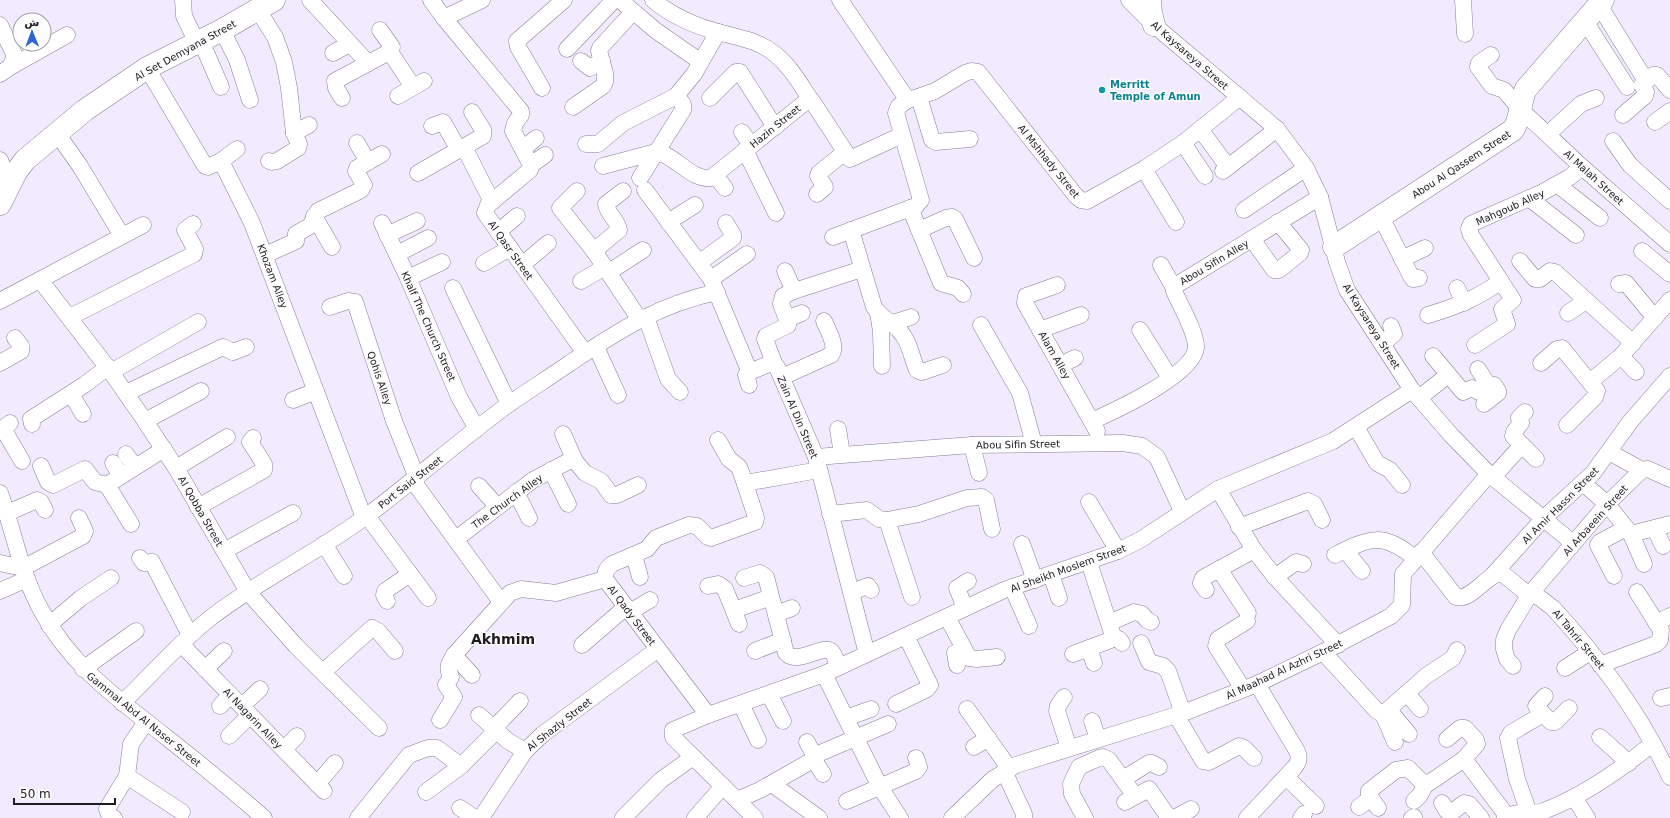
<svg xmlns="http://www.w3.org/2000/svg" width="1670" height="818" viewBox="0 0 1670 818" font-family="'DejaVu Sans','Noto Naskh Arabic',sans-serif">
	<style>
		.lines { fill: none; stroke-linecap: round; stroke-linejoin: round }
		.street-casing { stroke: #877e94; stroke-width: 17 }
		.secondary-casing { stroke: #877e94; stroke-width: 23 }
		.street { stroke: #fff; stroke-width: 16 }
		.secondary { stroke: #fff; stroke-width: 22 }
		.culture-dot { fill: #0f9aa8; stroke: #fcfcfc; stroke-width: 1.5 }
		.labels { text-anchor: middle; stroke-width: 3; stroke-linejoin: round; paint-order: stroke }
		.street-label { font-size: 10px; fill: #1e1b23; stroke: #fcfcfc }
		.culture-label { font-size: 10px; font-weight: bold; fill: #0d838f; stroke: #fcfcfc; text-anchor: start }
		.district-label { font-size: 14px; font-weight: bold; fill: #1e1b23; stroke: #fcfcfc }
	</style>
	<rect width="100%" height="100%" fill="#f2eafe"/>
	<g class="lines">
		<defs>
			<g id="street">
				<path d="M183 0 184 16 197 43"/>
				<path d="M310 0 368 63"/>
				<path d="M431 0 444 18 521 111V115L515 123 513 131 531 165 530 170 488 205 485 213 585 353"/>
				<path d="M620 0 655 30 701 62"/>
				<path d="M653 0C671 15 695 26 718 32 739 38 758 40 775 54 791 67 800 84 811 100"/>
				<path d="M1129 0 1154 25 1277 129 1306 168 1320 197 1337 262 1347 290 1412 390 1451 435 1489 474 1573 543"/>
				<path d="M1463 0 1465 34"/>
				<path d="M1599 5 1646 81"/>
				<path d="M258 10 275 37 284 62 289 88 294 133 299 144 298 148 277 161 272 162 269 161"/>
				<path d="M444 18 482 0"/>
				<path d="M1585 21 1627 87"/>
				<path d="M0 25 15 56 10 67 0 74"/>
				<path d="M222 30 237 60 250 100"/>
				<path d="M201 41 221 87"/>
				<path d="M567 49 614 0"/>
				<path d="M390 52 413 87"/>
				<path d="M333 53 349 44"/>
				<path d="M1491 55 1479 63 1478 67 1492 86 1504 90 1519 108 1582 167 1670 244"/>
				<path d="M581 61 590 68 602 61"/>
				<path d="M10 67 67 35"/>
				<path d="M147 68 205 166 208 167 221 161 252 223 364 518"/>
				<path d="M542 88 518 47 517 41 564 0"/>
				<path d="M398 96 424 81"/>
				<path d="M919 97 932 140 936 142 970 139"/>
				<path d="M342 98 336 88 335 81 391 51 392 47 380 30"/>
				<path d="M710 98 736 72H740L775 127"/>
				<path d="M906 101 935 91 965 73 971 71 978 72 1076 196 1081 200 1087 201 1144 169 1183 143 1240 97"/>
				<path d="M573 107 603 86 605 82V73L599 51 600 48 633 12"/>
				<path d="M1623 115 1645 96 1646 92 1642 85 1653 75H1657L1670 90"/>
				<path d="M1655 122 1670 111"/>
				<path d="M432 126 443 122 459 150"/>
				<path d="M1200 129 1228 167"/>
				<path d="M56 132 80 166 122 236"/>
				<path d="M742 132 751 145"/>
				<path d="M294 133 309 125"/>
				<path d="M1548 134 1581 104 1596 98"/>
				<path d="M1613 141 1630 165 1670 201"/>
				<path d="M357 143 368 162"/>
				<path d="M1183 143 1205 176"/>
				<path d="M586 144H598L623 123 676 96 694 74 718 32"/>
				<path d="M464 147 492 202"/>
				<path d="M523 149 536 138"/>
				<path d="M745 150 776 213"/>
				<path d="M0 160 10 185"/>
				<path d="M221 161 237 149"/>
				<path d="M531 165 545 155"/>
				<path d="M603 166 656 152C676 155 691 181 711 178L808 100 812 101 850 159 902 135"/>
				<path d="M1144 169 1176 222"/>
				<path d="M1223 171 1277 129"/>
				<path d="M418 173 483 136V130L472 112"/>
				<path d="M715 175 725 188"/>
				<path d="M640 178 683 110V104L676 96"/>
				<path d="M1558 185 1600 218"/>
				<path d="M645 190 711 279 748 368 752 371 771 363 777 367 816 457 867 654"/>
				<path d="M577 191 560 208 594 251 640 320"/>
				<path d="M817 194 825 187 818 176 819 173 845 152"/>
				<path d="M1529 198 1576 235"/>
				<path d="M910 208 941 283 958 288 963 294"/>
				<path d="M1244 210 1306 168"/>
				<path d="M314 216 332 247"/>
				<path d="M1381 217 1411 276 1413 279 1419 278"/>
				<path d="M668 222 695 205"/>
				<path d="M382 223 408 278 459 397 477 429"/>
				<path d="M851 230 874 307C881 318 891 321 899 330 910 342 911 356 917 370L922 372 943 365"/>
				<path d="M919 230 946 218 952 217 955 219 974 258"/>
				<path d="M498 232 517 216"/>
				<path d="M387 235 417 221"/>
				<path d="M833 237 916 206 921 200 896 113 899 106 906 101 905 96 840 0"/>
				<path d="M1252 239 1274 270H1279L1300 253 1301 250 1278 222"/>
				<path d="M594 251 619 230C618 220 607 214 606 204L623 191"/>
				<path d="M1642 251 1670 274"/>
				<path d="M397 254 428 238"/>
				<path d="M265 255 296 241V234L310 226 318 211 361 190 364 185 356 171 357 168 382 154"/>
				<path d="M1402 259 1425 248"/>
				<path d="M1520 261 1535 279H1540L1550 271 1555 272 1633 343"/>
				<path d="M700 262 733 238V235L726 223"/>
				<path d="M484 263 510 248"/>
				<path d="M522 265 548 243"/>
				<path d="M1161 265 1174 288"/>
				<path d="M785 271 794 291"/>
				<path d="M609 272 643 250"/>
				<path d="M408 278 442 262"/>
				<path d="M711 279 747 254"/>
				<path d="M40 280 111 372 145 421 176 468 248 592 296 646 379 728"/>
				<path d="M581 281 605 267"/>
				<path d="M1619 284 1626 283 1655 318"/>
				<path d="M1057 285 1026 296 1025 303 1097 431"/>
				<path d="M453 288 509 404"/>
				<path d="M1457 288 1464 303"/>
				<path d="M0 301 143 225"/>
				<path d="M330 307 348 301 355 302 394 421 417 478"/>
				<path d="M878 313 881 331 882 366"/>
				<path d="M1568 313 1586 301"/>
				<path d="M1428 315C1455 307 1478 298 1501 281"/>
				<path d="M70 317 194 254 195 249 185 230 193 224"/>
				<path d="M646 317 668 379 680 392"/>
				<path d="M787 319 802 313"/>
				<path d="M893 323 911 317"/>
				<path d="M981 325 1020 393 1034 444"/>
				<path d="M1040 330 1081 315"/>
				<path d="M1140 330 1170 378"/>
				<path d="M1382 344 1394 334 1391 326"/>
				<path d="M1475 345 1507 324 1502 309 1513 300 1471 235 1469 229 1471 224 1543 192 1570 177 1582 167"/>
				<path d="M596 347 618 395"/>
				<path d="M1433 356 1463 392 1472 388 1479 392 1491 385H1494L1498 391V393L1484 404"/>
				<path d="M1621 356 1636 372"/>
				<path d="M0 363 21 351V346L15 338"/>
				<path d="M774 363 765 339 766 336 788 325V322L781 304 783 296 794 291 862 269"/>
				<path d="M1541 363 1557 349 1562 348 1597 391 1595 397 1567 425"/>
				<path d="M1060 365 1075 358"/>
				<path d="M1478 369 1489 386"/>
				<path d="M111 372 198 322"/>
				<path d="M782 377 831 355C838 346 828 331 824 321"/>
				<path d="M1590 382 1621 356 1670 300"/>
				<path d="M749 385 746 375 750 370"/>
				<path d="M126 393 223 347 233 352 246 347"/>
				<path d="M71 394 83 414"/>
				<path d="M1419 398 1448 375"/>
				<path d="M293 400 316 391"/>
				<path d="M1525 412 1519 418 1521 423 1514 432 1513 436 1536 459"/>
				<path d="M145 421 201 391"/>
				<path d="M1092 421C1114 411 1198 373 1196 346 1195 330 1181 307 1174 291L1175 286 1320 197"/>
				<path d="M10 423 6 426 5 432 22 461"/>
				<path d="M32 424 31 419 84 385 108 367"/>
				<path d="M1356 427 1377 463 1390 470 1402 485"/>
				<path d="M838 429 842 454"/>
				<path d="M563 434 575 461"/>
				<path d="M972 445 979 473"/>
				<path d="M1609 452 1642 470"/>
				<path d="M126 454 135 467"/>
				<path d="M816 457 972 445 1123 443 1142 446 1157 457 1182 511"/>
				<path d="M113 463 121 476"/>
				<path d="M41 466 48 482 53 485 85 469 95 482 107 485 131 524"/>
				<path d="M176 468 227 437"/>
				<path d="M551 470 568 504"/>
				<path d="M1493 477 1522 445"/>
				<path d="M413 481 501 602"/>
				<path d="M745 483 819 470"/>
				<path d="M1583 483 1607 504 1631 534 1670 524"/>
				<path d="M107 485 164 449"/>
				<path d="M479 486 497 506"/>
				<path d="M1218 489 1254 550 1275 577 1338 645"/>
				<path d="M516 492 529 518"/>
				<path d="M0 493C14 532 21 574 41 610 70 665 118 699 166 737 199 763 232 790 264 818"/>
				<path d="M1089 502 1118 551"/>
				<path d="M198 507 264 470V464L250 442 253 438"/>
				<path d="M7 513 37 500 41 502 45 510"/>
				<path d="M830 514 867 510 879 519 887 520 919 514 967 498 982 497 986 500 992 529"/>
				<path d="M367 516 428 598"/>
				<path d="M887 520 912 597"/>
				<path d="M1239 527 1308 501 1314 504 1322 520"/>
				<path d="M1655 529 1663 546"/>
				<path d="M1631 534 1644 564"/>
				<path d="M456 539 533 480 571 460 575 461 585 473 601 481 611 495H617L638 485"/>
				<path d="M324 544 344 576"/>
				<path d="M1022 544 1035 580"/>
				<path d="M1345 550 1362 571"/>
				<path d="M224 551 293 513"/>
				<path d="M1421 552 1456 597C1471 602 1487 573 1502 573L1524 591 1540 598 1553 608C1599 658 1641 715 1670 777"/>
				<path d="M634 555 640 577"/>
				<path d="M1335 555C1371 537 1383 532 1416 559"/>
				<path d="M140 558 144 563 152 562 190 635"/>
				<path d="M1089 562 1114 639"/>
				<path d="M0 563 23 568 83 536 85 531 79 518"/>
				<path d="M1219 569 1248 613"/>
				<path d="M1051 574 1059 598"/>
				<path d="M1493 575 1544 518 1593 473 1630 422 1670 376"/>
				<path d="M1614 576 1598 545 1600 542 1626 528"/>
				<path d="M1275 577 1296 562 1303 564"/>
				<path d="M744 578 760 573 766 577 786 653C798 666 823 643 832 652 835 656 837 663 838 667"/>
				<path d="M708 586 718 584 725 589 739 624"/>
				<path d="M1012 587 1029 626"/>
				<path d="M1206 590 1201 583 1203 578 1254 550"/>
				<path d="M0 591 27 579"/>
				<path d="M851 592 868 586 871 590"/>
				<path d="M387 601 384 595 385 591 410 574"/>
				<path d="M965 608 957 588 968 581"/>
				<path d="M734 610 771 597"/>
				<path d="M630 612 650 600"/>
				<path d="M776 614 792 608"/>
				<path d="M947 617 969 658 977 659 997 657"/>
				<path d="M1109 623 1134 612 1142 614 1147 620 1151 622"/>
				<path d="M1656 623 1670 616"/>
				<path d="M49 625 81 598 111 578"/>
				<path d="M1141 643 1149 662 1163 666 1168 671 1183 713"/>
				<path d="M181 644 324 791"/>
				<path d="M582 645 626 607"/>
				<path d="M1089 648 1094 663"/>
				<path d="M755 651 783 640"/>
				<path d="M1323 652 1377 711 1383 714 1426 676 1453 658 1457 650"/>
				<path d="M1073 654 1116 638 1119 639 1122 643"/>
				<path d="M454 655 472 675"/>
				<path d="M957 665 955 653 963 649"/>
				<path d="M1600 665 1656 644 1660 640 1661 630 1637 592"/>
				<path d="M1513 666 1507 659 1504 649V640L1508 630 1530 594 1607 504 1642 470 1648 469 1670 479"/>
				<path d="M1565 668 1590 652"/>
				<path d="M83 669 136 631"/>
				<path d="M205 669 224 651"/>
				<path d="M323 672 372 628 378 631 395 651"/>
				<path d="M824 674 880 787 900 818"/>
				<path d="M1243 689 1216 646 1218 639 1247 621"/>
				<path d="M1407 693 1420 709"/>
				<path d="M769 694 783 721"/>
				<path d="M1545 696 1536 706 1551 722H1555L1569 708"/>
				<path d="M1064 697 1058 706 1057 711 1069 748"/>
				<path d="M1661 698 1670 696"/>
				<path d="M122 703C151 675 178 644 209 619 259 580 317 553 368 515 416 479 461 439 509 404 529 390 550 377 570 363 618 331 660 304 717 292"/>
				<path d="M741 704 758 740"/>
				<path d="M896 704 927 689 930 685 906 636"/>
				<path d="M220 706 231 695"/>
				<path d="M242 706 260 689"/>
				<path d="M967 709 1009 768"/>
				<path d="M1389 710 1409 734"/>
				<path d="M1383 714 1395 742"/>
				<path d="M479 715 508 741 525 751"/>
				<path d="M708 715 605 579C605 572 606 569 612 564L647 549 656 538 689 525 697 526 708 537 711 538 755 522 756 518 755 514 741 472 739 467 729 459 718 440"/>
				<path d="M1176 715 1203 761 1209 762 1239 746 1244 748 1254 758"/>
				<path d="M846 718 871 709"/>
				<path d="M440 720 454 697 446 685 451 677C446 667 449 664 454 655L510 593 521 589 556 593 605 579"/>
				<path d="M1092 721 1098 739"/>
				<path d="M493 729 520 701"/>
				<path d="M229 736 250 715"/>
				<path d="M1600 737 1629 763"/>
				<path d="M807 742 813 753 818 754 888 724"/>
				<path d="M974 747 988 738"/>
				<path d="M284 749 297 736"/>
				<path d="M1464 759 1507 816"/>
				<path d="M1004 771 1024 814V818"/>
				<path d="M127 776 182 812"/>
				<path d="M1286 777 1316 806"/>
				<path d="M1123 779 1149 763H1152L1159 767"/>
				<path d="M317 784 335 763"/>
				<path d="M772 784 819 818"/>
				<path d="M426 792 461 766 496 731"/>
				<path d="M1574 797 1587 818"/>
				<path d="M737 800 760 790 811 761 816 763 823 774"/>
				<path d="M847 801 916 771 919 767 916 758"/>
				<path d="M1414 801 1420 795 1426 784"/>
				<path d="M1125 802 1149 789 1167 815 1173 818"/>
				<path d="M1442 803 1447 811 1451 813 1464 803 1469 804 1481 818"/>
				<path d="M1359 807 1371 798"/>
				<path d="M460 808 475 818"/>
				<path d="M1378 808 1369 795V791L1396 770 1408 768 1422 782 1429 783 1464 759 1477 744 1476 740 1465 728H1460L1447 739"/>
				<path d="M1529 813 1517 779 1508 738 1511 733 1543 714"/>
				<path d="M114 818 109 815 107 809 127 776 131 744 146 722"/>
				<path d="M358 818 409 755 428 748H437L461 766"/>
				<path d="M481 818 525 751 543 734 658 649"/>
				<path d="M623 818 661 780 693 757"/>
				<path d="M695 818 723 786"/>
				<path d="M755 818 673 737V730L708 715 824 674 1004 590 1118 551 1140 540 1218 489 1333 441 1412 390"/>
				<path d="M952 818 993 779 1016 765 1183 713 1257 684 1323 652 1391 616 1402 605 1403 574 1489 474"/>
				<path d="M1085 818 1072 794 1071 784 1079 767 1099 758 1103 757 1109 760 1135 796"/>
				<path d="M1174 818 1191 809"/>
				<path d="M1247 818 1294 768C1299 762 1300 758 1297 751L1257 684"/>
				<path d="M1301 818 1304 814"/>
				<path d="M1412 818 1414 817"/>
				<path d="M1505 818C1516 809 1534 816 1546 810 1585 795 1620 770 1652 744"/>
			</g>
			<g id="secondary">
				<path d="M1150 0 1151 13 1154 25"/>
				<path d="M0 204 16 172 25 160 85 110 147 68 222 30 274 0"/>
				<path d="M1334 247 1513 130C1522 117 1519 103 1526 89L1603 0"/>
			</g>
		</defs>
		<use href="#street" class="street-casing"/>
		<use href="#secondary" class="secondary-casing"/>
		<use href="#street" class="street"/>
		<use href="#secondary" class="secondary"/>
	</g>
	<circle class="culture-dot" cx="1102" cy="90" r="4"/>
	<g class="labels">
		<g class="street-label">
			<text transform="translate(185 50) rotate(-29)" y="4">Al Set Demyana Street</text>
			<text transform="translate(1190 55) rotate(41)" y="4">Al Kaysareya Street</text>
			<text transform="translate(775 126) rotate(-39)" y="4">Hazin Street</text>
			<text transform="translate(1049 161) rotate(51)" y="4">Al Mshhady Street</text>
			<text transform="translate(1461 164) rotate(-33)" y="4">Abou Al Qassem Street</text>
			<text transform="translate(1594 177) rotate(42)" y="4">Al Malah Street</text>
			<text transform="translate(1510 207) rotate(-24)" y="4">Mahgoub Alley</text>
			<text transform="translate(511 250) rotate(55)" y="4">Al Qasr Street</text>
			<text transform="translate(1214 262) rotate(-31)" y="4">Abou Sifin Alley</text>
			<text transform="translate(273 276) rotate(69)" y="4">Khozam Alley</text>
			<text transform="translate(429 326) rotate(66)" y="4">Khalf The Church Street</text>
			<text transform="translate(1372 326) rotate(58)" y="4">Al Kaysareya Street</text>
			<text transform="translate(1055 355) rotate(60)" y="4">Alam Alley</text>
			<text transform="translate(380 378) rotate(71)" y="4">Qohis Alley</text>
			<text transform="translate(798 417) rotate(67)" y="4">Zain Al Din Street</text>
			<text transform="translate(1018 444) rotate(-1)" y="4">Abou Sifin Street</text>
			<text transform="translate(410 482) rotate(-38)" y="4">Port Said Street</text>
			<text transform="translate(507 501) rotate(-36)" y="4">The Church Alley</text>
			<text transform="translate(1560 505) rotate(-45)" y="4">Al Amir Hassn Street</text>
			<text transform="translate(201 511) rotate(60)" y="4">Al Qobba Street</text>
			<text transform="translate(1595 520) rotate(-48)" y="4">Al Arbaeein Street</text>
			<text transform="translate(1068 568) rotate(-20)" y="4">Al Sheikh Moslem Street</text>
			<text transform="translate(632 615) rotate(53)" y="4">Al Qady Street</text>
			<text transform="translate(1579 639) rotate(50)" y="4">Al Tahrir Street</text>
			<text transform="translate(1284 669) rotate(-25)" y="4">Al Maahad Al Azhri Street</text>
			<text transform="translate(253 718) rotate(46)" y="4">Al Nagarin Alley</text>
			<text transform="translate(144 719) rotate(39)" y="4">Gammal Abd Al Naser Street</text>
			<text transform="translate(559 724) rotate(-38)" y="4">Al Shazly Street</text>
		</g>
		<g class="culture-label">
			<text x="1110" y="88">Merritt<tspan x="1110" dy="12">Temple of Amun</tspan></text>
		</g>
		<g class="district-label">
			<text x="503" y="644">Akhmim</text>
		</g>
	</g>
	<g transform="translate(32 32) rotate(359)"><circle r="19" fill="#fcfcfc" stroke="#a3a2a5"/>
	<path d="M0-3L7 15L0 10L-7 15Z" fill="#2d65d3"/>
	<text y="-6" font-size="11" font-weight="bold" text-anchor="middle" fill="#1e1b23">ش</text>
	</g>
	<path d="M14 798v6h101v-6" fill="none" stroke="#1e1b23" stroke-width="2"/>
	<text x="20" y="798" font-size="12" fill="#1e1b23" stroke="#fcfcfc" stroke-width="3" paint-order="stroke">50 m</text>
</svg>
